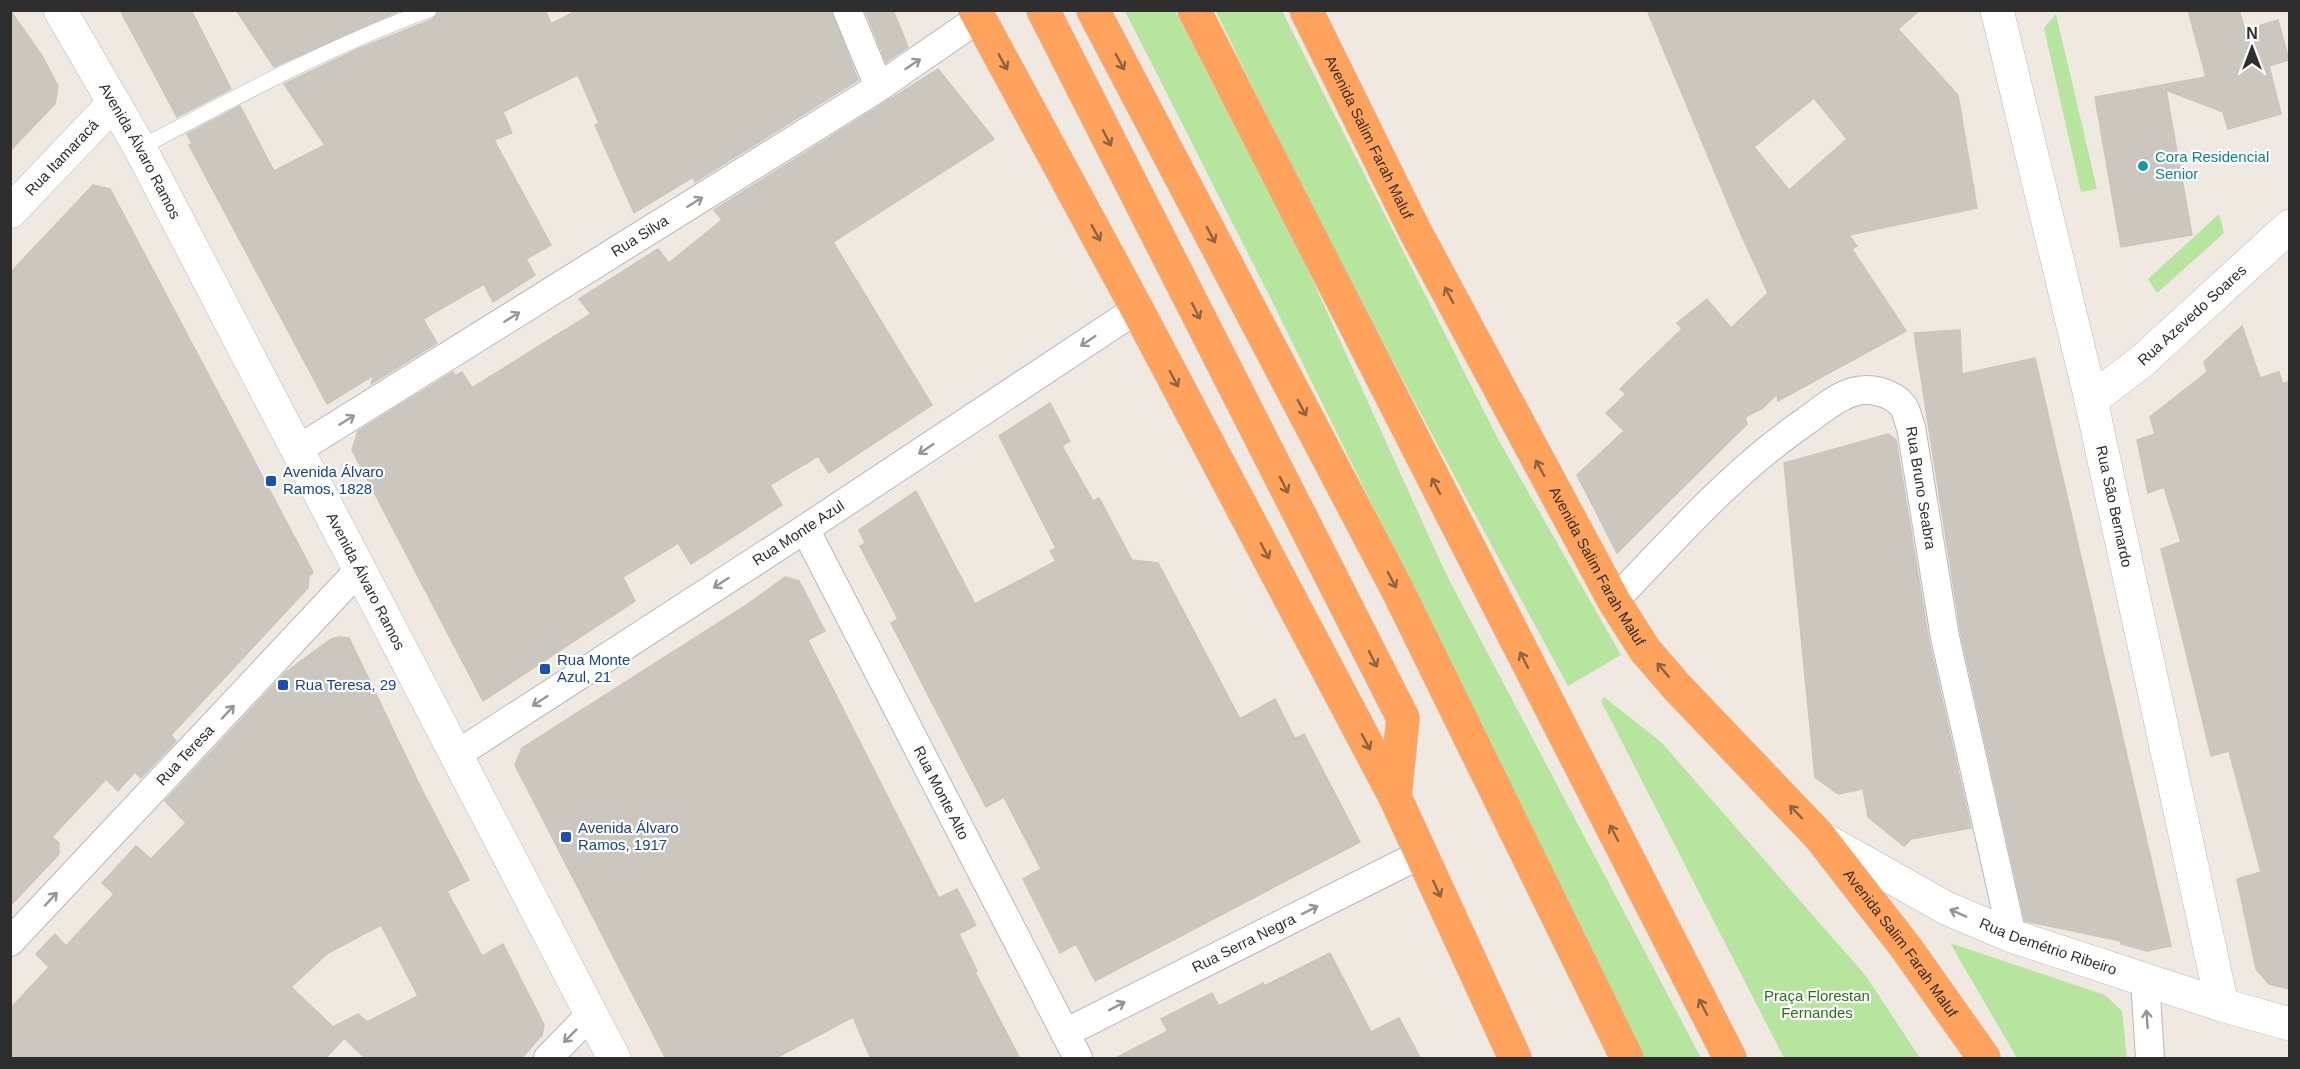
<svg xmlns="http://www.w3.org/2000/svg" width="2300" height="1069" viewBox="0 0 2300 1069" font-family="Arial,sans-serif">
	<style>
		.green { fill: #b6e59e }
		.building { fill: #cbc7bf; stroke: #cbc5ba; stroke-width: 1.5; fill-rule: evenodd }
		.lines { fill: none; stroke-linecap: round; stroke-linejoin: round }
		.lane-casing { stroke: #b4b7c1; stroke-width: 16 }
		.street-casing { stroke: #b4b7c1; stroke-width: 30 }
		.secondary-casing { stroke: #b4b7c1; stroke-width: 34 }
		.highway-casing { stroke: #c9c9c9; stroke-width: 34 }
		.lane { stroke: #fff; stroke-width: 15 }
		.street { stroke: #fff; stroke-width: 28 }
		.secondary { stroke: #fff; stroke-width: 33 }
		.highway { stroke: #ffa35c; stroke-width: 33 }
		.oneway { stroke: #8c6343 }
		.oneway2 { stroke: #969696 }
		.culture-dot { fill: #0f9aa8; stroke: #fff; stroke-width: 2 }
		.transit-dot { fill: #1a4fb4; stroke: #fff; stroke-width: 2 }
		.labels { text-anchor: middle; stroke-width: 4.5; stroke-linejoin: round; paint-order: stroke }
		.street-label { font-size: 15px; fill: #2e2e2e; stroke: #fff }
		.culture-label { font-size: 15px; fill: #0d838f; stroke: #fff; text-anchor: start }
		.transit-label { font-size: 15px; fill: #164399; stroke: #fff; text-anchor: start }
		.park-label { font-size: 15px; fill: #2c6e1b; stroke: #fff }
	</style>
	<rect width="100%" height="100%" fill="#efe9e1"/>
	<g class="green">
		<path d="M1125 11H1175L1302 257 1447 576 1701 1058H1644L1273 303Z"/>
		<path d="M1216 11H1282L1499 441 1621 655 1568 686C1447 463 1325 240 1216 11Z"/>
		<path d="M2056 14 2097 189 2081 192 2044 28Z"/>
		<path d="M2219 214 2224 233 2157 293 2148 279Z"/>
		<path d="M1604 697 1661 742 1866 976 1920 1058H1784L1601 701Z"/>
		<path d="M1950 943 2105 995 2122 1011 2127 1058H2017Z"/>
	</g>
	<g class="building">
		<path d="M10 10 42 56 58 86 55 104 10 151Z"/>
		<path d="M120 10H191L231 89 177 117Z"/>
		<path d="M236 10H401L274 67Z"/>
		<path d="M439 10H545L551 24 578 10H831L858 80 695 182 693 177 634 213 595 125 599 123 578 75 503 112 512 133 494 140 551 245 526 259 535 275 493 302 484 284 423 319 437 343 371 384 374 375 327 404 189 145 192 144 187 134 240 106 274 171 325 145 284 84 358 49 433 19Z"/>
		<path d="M865 10H893L908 47 886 62Z"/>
		<path d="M1647 10H1920L1898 29 1958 95 1977 208 1849 235 1857 246 1852 249 1906 331 1778 401 1777 394 1763 408 1745 417 1747 424 1617 553 1577 475 1624 431 1606 413 1626 394 1620 389 1682 329 1677 323 1707 299 1731 328 1768 293 1739 230ZM1814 98 1847 139 1789 190 1754 147Z"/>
		<path d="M2188 10H2239L2245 30 2278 20 2289 60 2269 66 2281 114 2228 129 2223 112 2166 90 2192 235 2121 247 2095 97 2206 77Z"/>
		<path d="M938 69 994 139 833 242 932 405 829 473 818 456 770 485 782 505 691 564 678 543 623 577 635 601 483 701 352 450 358 431 453 372 455 376 462 372 472 388 552 338 591 314 579 299 658 249 669 263 722 220 714 210Z"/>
		<path d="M93 185 110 189 313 572 309 576 308 588 171 735 176 741 141 778 135 772 118 791 106 779 52 837 59 843V854L10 906V273Z"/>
		<path d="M2242 326 2260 378 2279 372 2283 384 2289 381V989L2269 984 2256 969 2237 879 2261 872 2229 751 2211 756 2161 549 2181 542 2164 487 2148 493 2137 440 2155 434 2150 417 2207 372 2204 362Z"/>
		<path d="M1960 330 1962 374 2035 358 2171 946 2147 951 2121 944V941L2025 921 1961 634 1914 333Z"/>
		<path d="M1050 403 1070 441 1062 446 1093 501 1099 498 1132 560 1158 563 1240 719 1275 699 1295 739 1304 734 1360 842 1095 981 1076 944 1060 953 1023 879 1041 869 1004 797 986 807 891 623 898 619 860 546 865 543 859 530 916 491 975 604 1056 561 1050 551 1056 548 999 436Z"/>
		<path d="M1888 434 1896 440 1929 641 1971 828 1911 839 1904 846 1868 817 1863 789 1838 794 1815 777 1784 463Z"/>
		<path d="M785 577 799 581 825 631 808 640 939 898 957 889 976 925 959 934 977 971 975 972 1020 1059H871L853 1017 774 1059H666L515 765 522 748 745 606Z"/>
		<path d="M339 637 349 638 423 792 469 880 447 891 482 956 503 944 544 1025 542 1035 521 1059H366L344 1038 325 1059 10 1058V1009L49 967 36 954 55 934 66 946 114 894 102 883 136 846 151 859 186 823 165 801 286 672 331 639ZM381 925 418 996 367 1022 358 1014 333 1027 291 987 328 953Z"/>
		<path d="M1330 953 1371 1032 1399 1018 1421 1059H1114L1168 1031 1161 1019 1212 993 1219 1006 1263 983 1264 986Z"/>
	</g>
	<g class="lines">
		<defs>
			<path id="lane" d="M140 148C234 98 328 47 429 10"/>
			<g id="street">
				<path d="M847 10 879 87"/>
				<path id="s1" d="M297 450 879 87 979 18"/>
				<path id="s2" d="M805 529 1078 1058"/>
				<path id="s3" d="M1614 601C1675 538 1733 471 1806 421 1820 411 1836 397 1853 392 1869 387 1892 392 1903 406 1907 411 1908 421 1911 427L1945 637 2012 936"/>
				<path id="s4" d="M456 755 805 529 1137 309"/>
				<path id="s5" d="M10 942 361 568"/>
				<path d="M2145 980 2150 1058"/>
				<path id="s6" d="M1065 1033 1421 854"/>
				<path d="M548 1058 591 1014"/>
			</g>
			<g id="secondary">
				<path id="s7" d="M60 10 140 148 614 1058"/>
				<path id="s8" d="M1997 10 2091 400 2222 1005"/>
				<path id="s9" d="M10 212 114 103"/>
				<path id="s10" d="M2091 400 2141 362 2290 226"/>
				<path id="s11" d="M1820 837 1946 908 2012 936 2222 1005 2290 1024"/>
			</g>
			<g id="highway">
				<path d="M975 10 1137 309 1395 797 1515 1058"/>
				<path d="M1043 10 1403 718 1395 797"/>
				<path d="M1093 10 1398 591 1627 1058"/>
				<path d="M1194 10 1730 1058"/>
				<path id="s12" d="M1306 10 1414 229 1614 601 1645 650 1676 686 1820 837 1907 949 1984 1058"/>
			</g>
		</defs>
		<use href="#lane" class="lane-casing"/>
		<use href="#street" class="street-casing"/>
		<use href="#secondary" class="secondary-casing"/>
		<use href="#highway" class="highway-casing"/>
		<use href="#lane" class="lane"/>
		<use href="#street" class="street"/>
		<use href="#secondary" class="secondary"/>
		<use href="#highway" class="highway"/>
	</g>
	<defs><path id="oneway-shaft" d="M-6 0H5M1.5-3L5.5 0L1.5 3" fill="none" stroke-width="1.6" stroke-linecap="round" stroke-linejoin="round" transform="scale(1.5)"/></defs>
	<g class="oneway">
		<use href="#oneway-shaft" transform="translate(1003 62) rotate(61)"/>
		<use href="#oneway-shaft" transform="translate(1120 62) rotate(62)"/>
		<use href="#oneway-shaft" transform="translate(1107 138) rotate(63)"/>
		<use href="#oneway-shaft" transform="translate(1096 233) rotate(61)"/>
		<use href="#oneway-shaft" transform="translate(1211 235) rotate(62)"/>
		<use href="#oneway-shaft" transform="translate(1449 295) rotate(-118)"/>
		<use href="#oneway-shaft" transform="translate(1196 311) rotate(63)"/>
		<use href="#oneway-shaft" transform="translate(1174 379) rotate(62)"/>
		<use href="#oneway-shaft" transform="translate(1302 408) rotate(62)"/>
		<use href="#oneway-shaft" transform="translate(1540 468) rotate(-118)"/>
		<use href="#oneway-shaft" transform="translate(1284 485) rotate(63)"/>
		<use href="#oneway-shaft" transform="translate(1436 486) rotate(-117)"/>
		<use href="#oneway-shaft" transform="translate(1265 551) rotate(62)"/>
		<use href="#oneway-shaft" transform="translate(1392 580) rotate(62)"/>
		<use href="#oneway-shaft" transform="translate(1373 659) rotate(63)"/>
		<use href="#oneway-shaft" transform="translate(1524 660) rotate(-117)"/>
		<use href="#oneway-shaft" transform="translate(1663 670) rotate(-130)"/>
		<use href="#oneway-shaft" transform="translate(1366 742) rotate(62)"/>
		<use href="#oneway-shaft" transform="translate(1796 812) rotate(-134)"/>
		<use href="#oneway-shaft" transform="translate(1614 833) rotate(-117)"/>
		<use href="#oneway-shaft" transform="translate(1437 889) rotate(65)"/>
		<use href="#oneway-shaft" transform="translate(1703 1007) rotate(-117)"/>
	</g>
	<g class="oneway2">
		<use href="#oneway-shaft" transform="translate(913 64) rotate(-34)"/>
		<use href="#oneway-shaft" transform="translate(695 202) rotate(-32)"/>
		<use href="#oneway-shaft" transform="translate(512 317) rotate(-32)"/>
		<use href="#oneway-shaft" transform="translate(1088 341) rotate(146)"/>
		<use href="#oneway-shaft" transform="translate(347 420) rotate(-32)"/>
		<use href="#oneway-shaft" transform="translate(926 449) rotate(146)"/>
		<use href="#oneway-shaft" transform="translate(721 583) rotate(147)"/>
		<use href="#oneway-shaft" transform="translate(540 701) rotate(147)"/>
		<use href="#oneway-shaft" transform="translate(228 712) rotate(-47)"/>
		<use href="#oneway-shaft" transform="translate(51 899) rotate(-47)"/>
		<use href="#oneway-shaft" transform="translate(1310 910) rotate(-27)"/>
		<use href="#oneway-shaft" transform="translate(1958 913) rotate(-156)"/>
		<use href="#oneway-shaft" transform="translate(1117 1006) rotate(-27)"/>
		<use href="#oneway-shaft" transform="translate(2147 1019) rotate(-94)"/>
		<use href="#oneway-shaft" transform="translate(570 1036) rotate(135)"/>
	</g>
	<circle class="culture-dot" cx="2143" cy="166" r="6"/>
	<g class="transit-dot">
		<rect x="265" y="475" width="12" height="12" rx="3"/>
		<rect x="539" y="663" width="12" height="12" rx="3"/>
		<rect x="277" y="679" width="12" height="12" rx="3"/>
		<rect x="560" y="831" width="12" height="12" rx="3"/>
	</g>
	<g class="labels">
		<g class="street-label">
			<text dy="5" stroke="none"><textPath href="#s12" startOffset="142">Avenida Salim Farah Maluf</textPath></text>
			<text dy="5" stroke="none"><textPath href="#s7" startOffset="162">Avenida Álvaro Ramos</textPath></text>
			<text dy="5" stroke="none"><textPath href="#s9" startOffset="75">Rua Itamaracá</textPath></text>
			<text dy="5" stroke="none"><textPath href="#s1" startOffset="404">Rua Silva</textPath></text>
			<text dy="5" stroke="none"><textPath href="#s10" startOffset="132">Rua Azevedo Soares</textPath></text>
			<text dy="5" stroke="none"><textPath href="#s3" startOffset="458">Rua Bruno Seabra</textPath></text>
			<text dy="5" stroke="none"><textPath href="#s8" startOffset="510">Rua São Bernardo</textPath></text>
			<text dy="5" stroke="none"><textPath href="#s4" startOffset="408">Rua Monte Azul</textPath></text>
			<text dy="5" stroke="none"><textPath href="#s12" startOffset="628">Avenida Salim Farah Maluf</textPath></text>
			<text dy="5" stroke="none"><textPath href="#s7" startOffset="648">Avenida Álvaro Ramos</textPath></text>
			<text dy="5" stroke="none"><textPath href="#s5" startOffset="256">Rua Teresa</textPath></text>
			<text dy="5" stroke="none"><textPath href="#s2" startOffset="297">Rua Monte Alto</textPath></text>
			<text dy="5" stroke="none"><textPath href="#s6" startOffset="200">Rua Serra Negra</textPath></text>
			<text dy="5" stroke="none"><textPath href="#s12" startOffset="1114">Avenida Salim Farah Maluf</textPath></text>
			<text dy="5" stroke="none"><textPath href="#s11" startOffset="254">Rua Demétrio Ribeiro</textPath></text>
		</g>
		<g class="culture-label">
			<text x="2155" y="162">Cora Residencial<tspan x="2155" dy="17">Senior</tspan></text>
		</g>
		<g class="transit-label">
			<text x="283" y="477">Avenida Álvaro<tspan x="283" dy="17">Ramos, 1828</tspan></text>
			<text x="557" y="665">Rua Monte<tspan x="557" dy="17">Azul, 21</tspan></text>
			<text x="295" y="690">Rua Teresa, 29</text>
			<text x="578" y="833">Avenida Álvaro<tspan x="578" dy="17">Ramos, 1917</tspan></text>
		</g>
		<g class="park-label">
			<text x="1817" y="1001">Praça Florestan<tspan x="1817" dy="17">Fernandes</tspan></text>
		</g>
	</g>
	<rect width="2300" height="1069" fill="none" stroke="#2e2e2e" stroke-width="24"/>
	<g transform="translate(2252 48)" stroke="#ffffff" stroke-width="4.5" paint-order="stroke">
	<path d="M0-4.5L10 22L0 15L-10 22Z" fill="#2e2e2e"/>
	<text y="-9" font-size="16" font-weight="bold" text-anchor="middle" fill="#2e2e2e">N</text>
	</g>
</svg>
